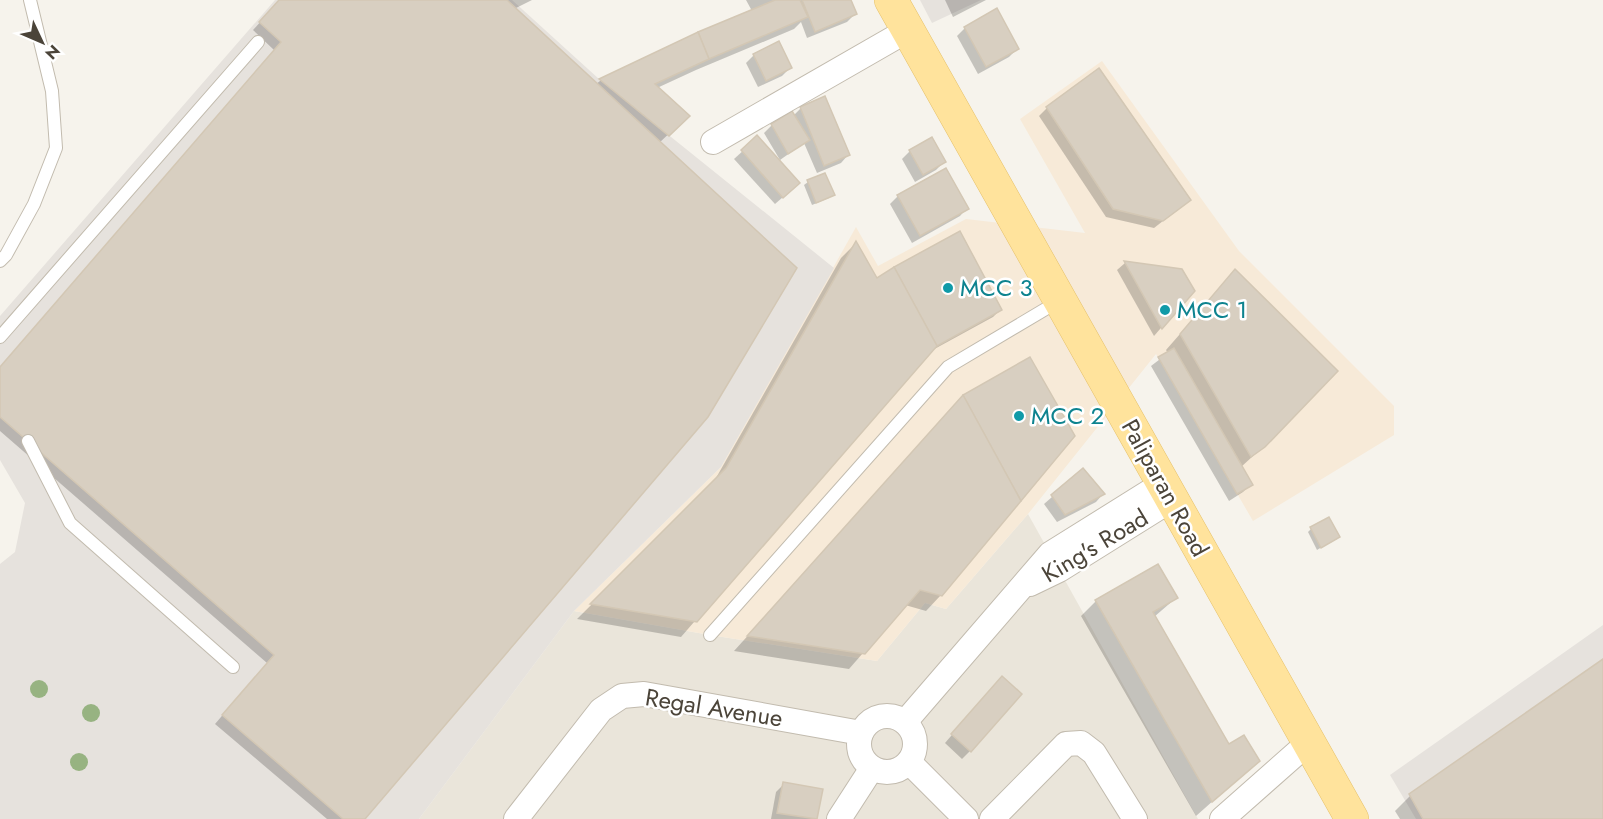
<svg xmlns="http://www.w3.org/2000/svg" width="1603" height="819" viewBox="0 0 1603 819" font-family="Jost,sans-serif">
	<style>
		.residential { fill: #eae5da }
		.commercial { fill: #f7ead8 }
		.industrial { fill: #e6e2dd }
		.shadow { fill: #0003 }
		.building { fill: #d8cfc1; stroke: #d3c7b4; stroke-width: 1.5 }
		.lines { fill: none; stroke-linecap: round; stroke-linejoin: round }
		.lane-casing { stroke: #c2bbae; stroke-width: 14 }
		.street-casing { stroke: #c2bbae; stroke-width: 26 }
		.primary-casing { stroke: #e6c16a; stroke-width: 34 }
		.lane { stroke: #fff; stroke-width: 12 }
		.street { stroke: #fff; stroke-width: 24 }
		.primary { stroke: #ffe39c; stroke-width: 33 }
		.tree { fill: #97b381 }
		.culture-dot { fill: #0f9aa8; stroke: #fff; stroke-width: 2 }
		.labels { text-anchor: middle; stroke-width: 5; stroke-linejoin: round; paint-order: stroke }
		.culture-label { font-size: 24px; fill: #0d838f; stroke: #fff; text-anchor: start }
		.street-label { font-size: 24px; fill: #4b4439; stroke: #fff }
	</style>
	<rect width="100%" height="100%" fill="#f6f3ec"/>
	<path class="residential" d="M1028 514 1198 819H419L574 611 710 635 877 661 925 603 946 609Z"/>
	<path class="commercial" d="M1102 61 1239 251 1394 406V435L1253 521 1156 354 1028 514 946 609 925 603 877 661 710 635 574 611 721 467 856 227 878 266 966 219 1085 233 1020 119Z"/>
	<g class="industrial">
		<path d="M275 0H512L599 79 834 268 721 467 574 611 419 819H0V564L15 552 25 503 0 460V316Z"/>
		<path d="M920 0H981L932 23Z"/>
		<path d="M1603 625V819H1416L1390 775Z"/>
	</g>
	<g class="shadow">
		<path d="M280 0H532L514 9 596 84 600 81 698 34 752 11 746 0H774L770 3 778 0H849L855 14 847 22 807 38 801 22 794 29 696 70 657 88 688 116 659 143 363 819H327L215 724 267 663 0 431V368L274 50 253 30Z"/>
		<path d="M945 0H986L953 17Z"/>
		<path d="M965 28 1017 49 1009 57 978 74 957 36Z"/>
		<path d="M754 55 790 68 782 76 758 87 746 63Z"/>
		<path d="M824 98 848 155 841 163 817 173 804 143 780 160 764 133 771 126 792 113 793 116 800 109Z"/>
		<path d="M1047 108 1190 200 1154 228 1106 217 1039 116Z"/>
		<path d="M757 138 790 191 775 204 734 159Z"/>
		<path d="M910 151 944 162 936 170 915 182 902 159Z"/>
		<path d="M946 170 967 208 960 216 912 243 890 204 898 196Z"/>
		<path d="M808 182 833 195 829 198 812 205 804 185Z"/>
		<path d="M856 243 876 280 1000 310 993 317 929 352 681 637 577 619 712 485 841 258Z"/>
		<path d="M1125 263 1181 271 1193 291 1154 336 1117 270Z"/>
		<path d="M1235 271 1264 446 1241 467 1251 484 1243 492 1229 501 1151 366 1168 353 1166 350Z"/>
		<path d="M948 413 941 595 926 611 905 605 849 669 734 651Z"/>
		<path d="M1083 470 1103 494 1096 502 1057 522 1044 504Z"/>
		<path d="M1311 529 1338 537 1317 550 1308 532Z"/>
		<path d="M1176 598 1154 617 1228 746 1258 761 1196 816 1081 616 1096 601Z"/>
		<path d="M1603 661V819H1400L1395 811 1410 796Z"/>
		<path d="M994 686 970 751 962 759 945 743Z"/>
		<path d="M784 784 821 791 815 819H771L776 792Z"/>
	</g>
	<g class="building">
		<path d="M279 0H507L797 268 708 417 365 819H343L222 715 274 655 0 417V367L281 42 259 22Z"/>
		<path d="M775 0H800L808 17 709 59 698 32Z"/>
		<path d="M802 0H851L857 14 815 32Z"/>
		<path d="M997 8 1019 49 986 67 964 27Z"/>
		<path d="M698 32 709 59 655 84 690 116 669 136 599 79Z"/>
		<path d="M779 41 792 68 766 81 753 54Z"/>
		<path d="M1099 68 1191 200 1163 221 1113 209 1046 107Z"/>
		<path d="M825 96 850 155 824 166 800 107Z"/>
		<path d="M792 111 810 140 788 154 771 124Z"/>
		<path d="M757 135 800 183 783 198 741 150Z"/>
		<path d="M932 137 946 162 923 175 909 150Z"/>
		<path d="M946 168 969 209 920 236 897 195Z"/>
		<path d="M825 173 835 195 816 203 807 180Z"/>
		<path d="M960 231 1002 310 937 346 894 267Z"/>
		<path d="M856 241 877 278 894 267 937 346 697 622 590 604 726 468Z"/>
		<path d="M1124 261 1182 269 1195 291 1162 329Z"/>
		<path d="M1235 269 1338 371 1265 447 1251 457 1180 334Z"/>
		<path d="M1174 348 1253 485 1237 494 1158 357Z"/>
		<path d="M1030 357 1075 436 1021 501 963 395Z"/>
		<path d="M963 395 1021 501 942 596 920 590 865 654 747 636Z"/>
		<path d="M1083 468 1105 494 1065 515 1051 495Z"/>
		<path d="M1329 517 1340 537 1321 548 1310 527Z"/>
		<path d="M1158 564 1178 598 1153 612 1229 744 1244 735 1260 761 1212 802 1095 600Z"/>
		<path d="M1603 659V819H1423L1409 794Z"/>
		<path d="M1002 676 1022 694 971 752 951 734Z"/>
		<path d="M783 782 823 789 817 819 777 813Z"/>
	</g>
	<g class="lines">
		<defs>
			<g id="lane">
				<path d="M0 261 6 255 34 204 56 148 52 91 30 0"/>
				<path d="M0 337 258 42"/>
				<path d="M28 441 70 523 233 667"/>
				<path d="M710 635 948 367 1059 301"/>
			</g>
			<g id="street">
				<path d="M713 142 908 30"/>
				<path d="M1030 584 1059 570 1171 500"/>
				<circle cx="887" cy="744" r="28"/>
				<path d="M905 722 1050 554 1162 484"/>
				<path d="M909 762 966 819"/>
				<path d="M516 819 601 710 622 696 644 694 861 733"/>
				<path d="M839 819 872 768"/>
				<path d="M992 819 1066 744 1081 743 1094 753 1135 819"/>
				<path d="M1222 819 1308 743"/>
			</g>
			<path id="primary" d="M891 0 1352 819"/>
		</defs>
		<use href="#lane" class="lane-casing"/>
		<use href="#street" class="street-casing"/>
		<use href="#primary" class="primary-casing"/>
		<use href="#lane" class="lane"/>
		<use href="#street" class="street"/>
		<use href="#primary" class="primary"/>
	</g>
	<g class="tree">
		<circle cx="39" cy="689" r="9"/>
		<circle cx="91" cy="713" r="9"/>
		<circle cx="79" cy="762" r="9"/>
	</g>
	<g class="culture-dot">
		<circle cx="948" cy="288" r="6"/>
		<circle cx="1165" cy="310" r="6"/>
		<circle cx="1019" cy="416" r="6"/>
	</g>
	<g class="labels">
		<g class="culture-label">
			<text x="960" y="296">MCC 3</text>
			<text x="1177" y="318">MCC 1</text>
			<text x="1031" y="424">MCC 2</text>
		</g>
		<g class="street-label">
			<text transform="translate(1165 488) rotate(61)" y="8">Paliparan Road</text>
			<text transform="translate(1095 546) rotate(-31)" y="8">King's Road</text>
			<text transform="translate(714 708) rotate(9)" y="8">Regal Avenue</text>
		</g>
	</g>
	<g transform="translate(42 42) rotate(134)" stroke="#ffffff" stroke-width="4.5" paint-order="stroke">
	<path d="M0-4.5L10 22L0 15L-10 22Z" fill="#4b4439"/>
	<text y="-9" font-size="16" font-weight="bold" text-anchor="middle" fill="#4b4439">N</text>
	</g>
</svg>
